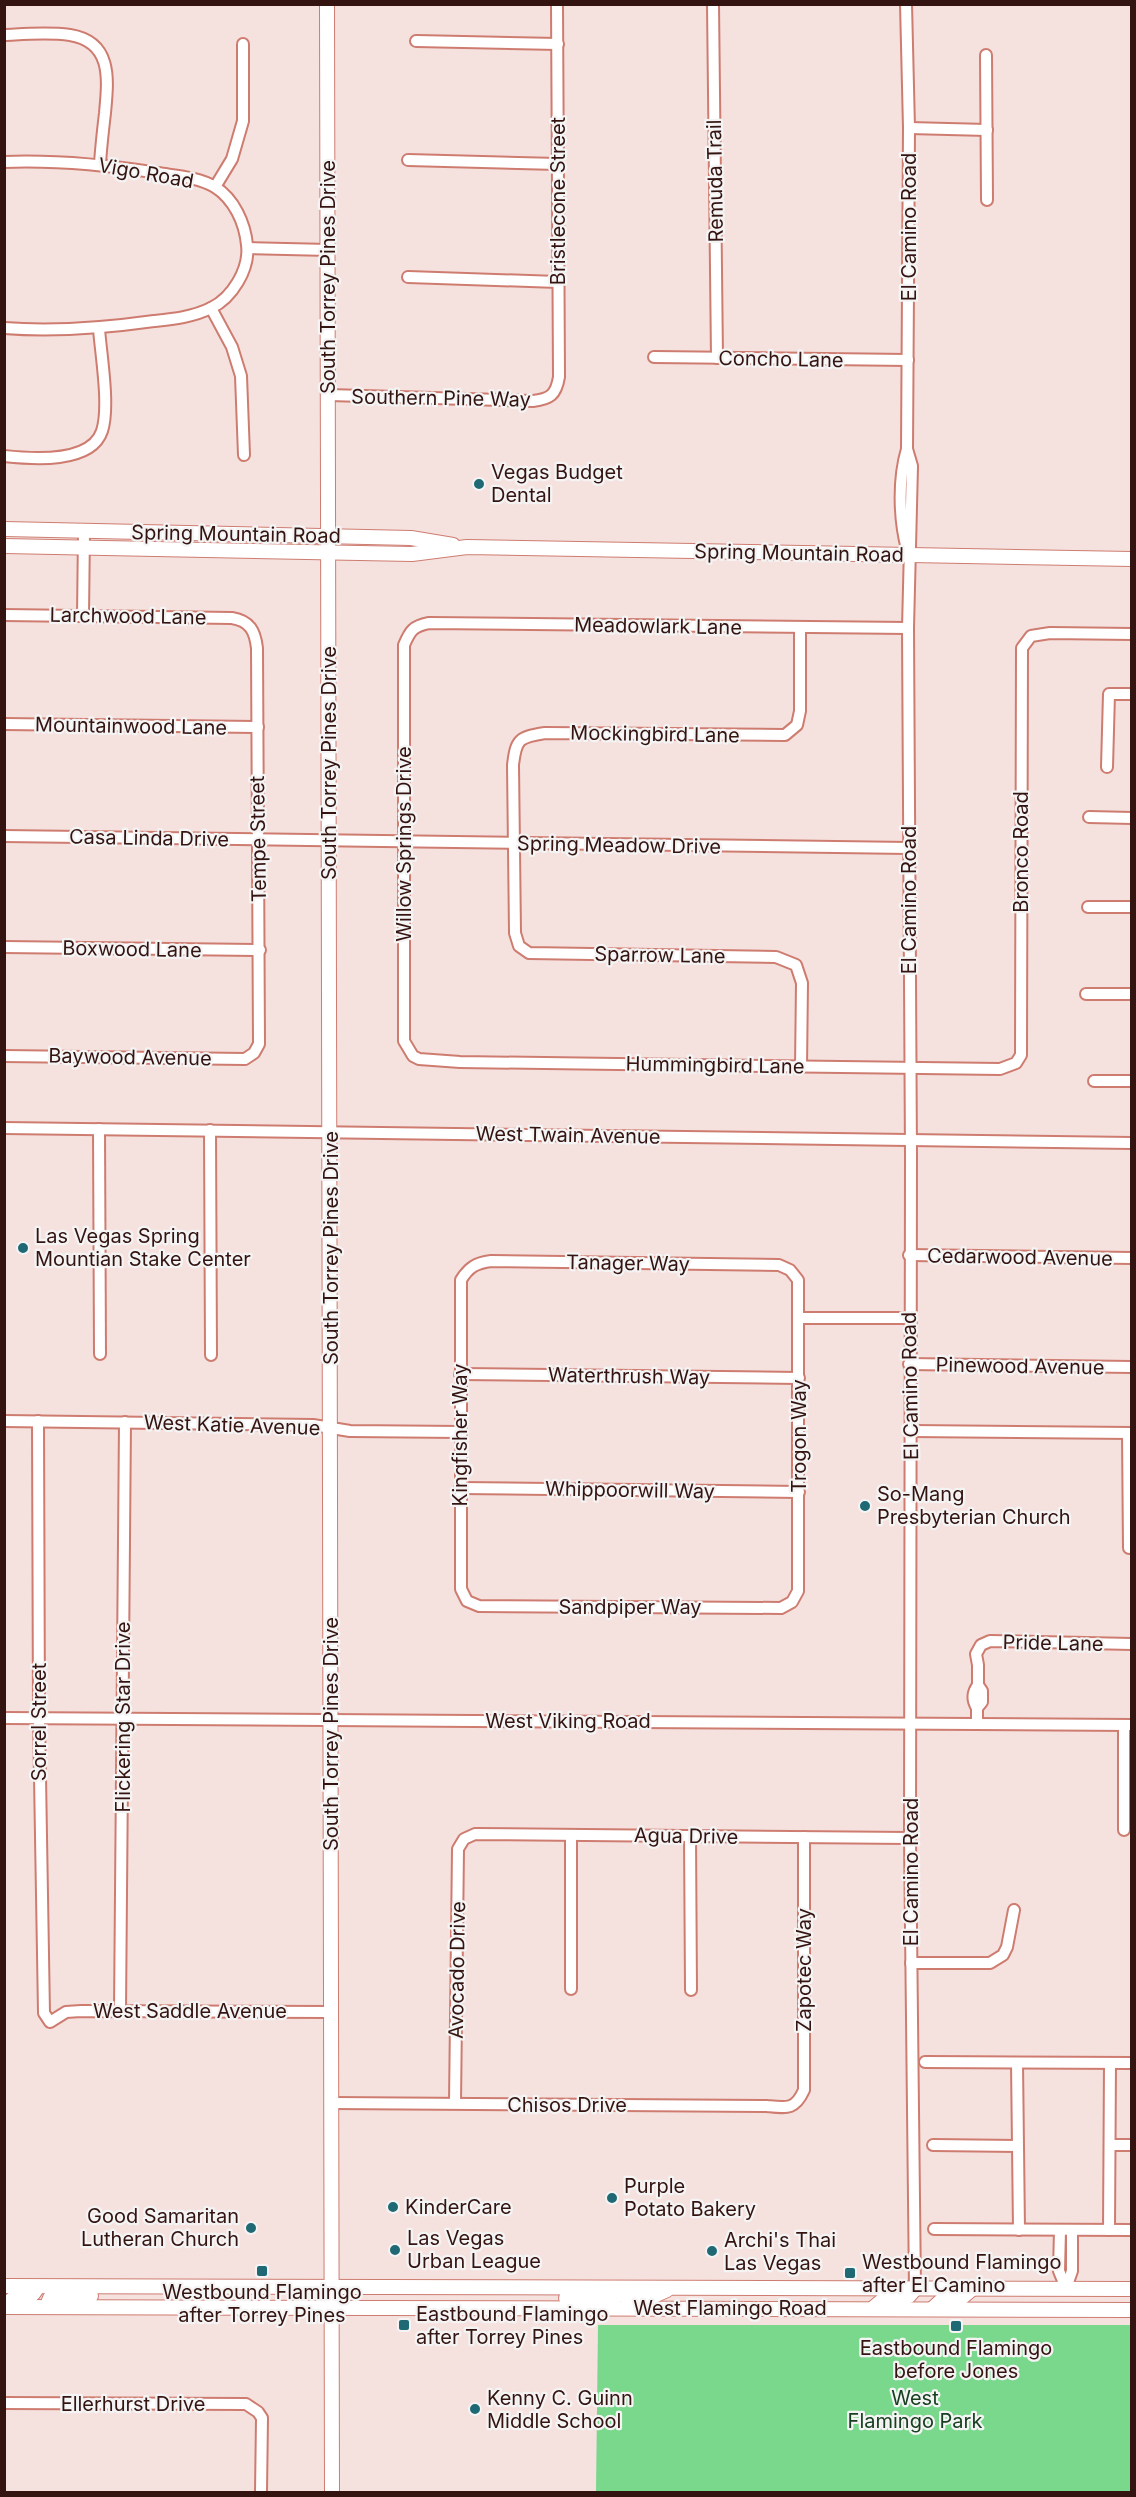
<svg xmlns="http://www.w3.org/2000/svg" width="1136" height="2497" viewBox="0 0 1136 2497" font-family="Inter,sans-serif">
	<style>
		.green { fill: #79d88b }
		.lines { fill: none; stroke-linecap: round; stroke-linejoin: round }
		.minor-casing { stroke: #ce7c70; stroke-width: 14 }
		.major-casing { stroke: #ce7c70; stroke-width: 16 }
		.minor { stroke: #fff; stroke-width: 10 }
		.major { stroke: #fff; stroke-width: 14 }
		.poi-dot { fill: #1f6974; stroke: #f4f4f4; stroke-width: 2 }
		.labels { text-anchor: middle; stroke-width: 4.5; stroke-linejoin: round; paint-order: stroke }
		.street-label { font-size: 20px; fill: #341411; stroke: #f4f4f4 }
		.poi-label { font-size: 20px; fill: #341411; stroke: #f4f4f4; text-anchor: start }
		.park-label { font-size: 20px; fill: #174020; stroke: #f4f4f4 }
	</style>
	<rect width="100%" height="100%" fill="#f5e2df"/>
	<path class="green" d="M598 2325H1131V2492H596Z"/>
	<g class="lines">
		<defs>
			<g id="minor">
				<path d="M713 4 717 358"/>
				<path d="M906 4 909 128 907 449C898 479 899 519 907 549"/>
				<path d="M4 35C26 34 48 32 70 35 113 42 108 80 105 113 103 130 101 147 100 164"/>
				<path d="M416 41 558 44"/>
				<path d="M986 55 987 200"/>
				<path d="M909 128 987 130"/>
				<path d="M408 160 558 164"/>
				<path d="M4 162C56 160 107 165 158 173 177 176 198 177 215 187 234 199 245 223 247 245 250 269 232 298 211 308 193 317 173 319 154 321 104 328 55 332 4 328"/>
				<path d="M215 187 232 159 243 121V44"/>
				<path d="M248 248 329 250"/>
				<path d="M408 277 558 282"/>
				<path d="M211 308 232 347 241 376 244 455"/>
				<path d="M654 357 908 360"/>
				<path d="M329 395 533 401C550 399 556 395 559 377L557 4"/>
				<path d="M907 449 912 466 908 628 911 1155 910 1838 915 2289"/>
				<path d="M4 456C32 459 91 464 102 431 110 407 101 355 99 329"/>
				<path d="M4 615 232 618C250 621 255 631 257 648L259 1044 254 1053 245 1059 4 1056"/>
				<path d="M83 616 84 531"/>
				<path d="M800 627V711L797 725 785 735 545 733C519 737 516 739 513 765L515 933 519 946 529 953 776 957 796 965 802 983 801 1067"/>
				<path d="M908 628 429 623C413 626 410 631 404 645V1041L413 1056 419 1059 460 1062 1000 1069 1016 1063 1021 1055 1022 648 1031 636 1050 633 1132 634"/>
				<path d="M4 724 258 727"/>
				<path d="M1107 767 1109 694H1132"/>
				<path d="M1089 817 1132 818"/>
				<path d="M4 836 909 848"/>
				<path d="M1088 907H1132"/>
				<path d="M4 947 260 950"/>
				<path d="M1086 994H1132"/>
				<path d="M1094 1081H1132"/>
				<path d="M4 1128 1132 1143"/>
				<path d="M99 1129 100 1354"/>
				<path d="M210 1130 211 1355"/>
				<path d="M909 1255 1132 1258"/>
				<path d="M491 1261 779 1265 790 1270 798 1280V1591L792 1602 781 1608 479 1606 467 1601 461 1589V1280C469 1267 476 1263 491 1261Z"/>
				<path d="M798 1318H909"/>
				<path d="M909 1364 1132 1367"/>
				<path d="M460 1374 799 1378"/>
				<path d="M4 1421 313 1425 350 1431 460 1432"/>
				<path d="M38 1421 39 1718 44 2013 50 2022 66 2012 81 2011 332 2012"/>
				<path d="M911 1431 1132 1433"/>
				<path d="M1128 1433 1129 1548"/>
				<path d="M460 1488 799 1492"/>
				<path d="M977 1708C972 1700 972 1693 978 1685"/>
				<path d="M4 1718 1132 1725"/>
				<path d="M977 1724V1708L982 1702V1691L978 1685V1665L976 1654 981 1645 990 1641 1132 1644"/>
				<path d="M1124 1725V1830"/>
				<path d="M571 1835V1989"/>
				<path d="M690 1836 691 1990"/>
				<path d="M911 1963H990L1003 1955 1007 1947 1014 1910"/>
				<path d="M120 2011 125 1422"/>
				<path d="M925 2062 1132 2063"/>
				<path d="M1017 2063 1019 2230"/>
				<path d="M332 2103 767 2106C787 2108 795 2110 804 2090V1837"/>
				<path d="M455 2103 458 1849 464 1839 475 1834 910 1838"/>
				<path d="M933 2145 1018 2146"/>
				<path d="M1110 2145H1132"/>
				<path d="M934 2229 1132 2230"/>
				<path d="M1060 2230 1059 2271 1066 2288"/>
				<path d="M1109 2230 1110 2063"/>
				<path d="M1066 2288 1072 2271V2230"/>
				<path d="M4 2403 246 2404 258 2412 262 2418 261 2492"/>
			</g>
			<g id="major">
				<path d="M327 4 332 2492"/>
				<path d="M4 529 411 538 453 545"/>
				<path d="M4 546 412 554 467 547 1132 559"/>
				<path d="M4 2286 1132 2289"/>
				<path d="M566 2298H613L622 2293V2288"/>
				<path d="M4 2306 16 2296 33 2294 38 2287"/>
				<path d="M47 2306 50 2298 91 2296"/>
				<path d="M4 2307 1132 2310"/>
				<path d="M626 2308 629 2300 649 2298 667 2290"/>
				<path d="M872 2309 884 2299 909 2296 915 2289"/>
				<path d="M932 2309 942 2300 960 2299 972 2289"/>
			</g>
		</defs>
		<use href="#minor" class="minor-casing"/>
		<use href="#major" class="major-casing"/>
		<use href="#minor" class="minor"/>
		<use href="#major" class="major"/>
	</g>
	<g class="poi-dot">
		<circle cx="479" cy="484" r="6"/>
		<circle cx="23" cy="1248" r="6"/>
		<circle cx="865" cy="1506" r="6"/>
		<circle cx="612" cy="2198" r="6"/>
		<circle cx="393" cy="2207" r="6"/>
		<circle cx="251" cy="2228" r="6"/>
		<circle cx="395" cy="2250" r="6"/>
		<circle cx="712" cy="2251" r="6"/>
		<rect x="256" y="2265" width="12" height="12" rx="3"/>
		<rect x="844" y="2267" width="12" height="12" rx="3"/>
		<rect x="398" y="2319" width="12" height="12" rx="3"/>
		<rect x="950" y="2320" width="12" height="12" rx="3"/>
		<circle cx="475" cy="2409" r="6"/>
	</g>
	<g class="labels">
		<g class="street-label">
			<text transform="translate(146 173) rotate(10)" y="7">Vigo Road</text>
			<text transform="translate(715 181) rotate(-91)" y="7">Remuda Trail</text>
			<text transform="translate(558 201) rotate(-90)" y="7">Bristlecone Street</text>
			<text transform="translate(909 227) rotate(-90)" y="7">El Camino Road</text>
			<text transform="translate(328 277) rotate(-90)" y="7">South Torrey Pines Drive</text>
			<text transform="translate(781 359) rotate(1)" y="7">Concho Lane</text>
			<text transform="translate(441 398) rotate(1)" y="7">Southern Pine Way</text>
			<text transform="translate(236 534) rotate(1)" y="7">Spring Mountain Road</text>
			<text transform="translate(799 553) rotate(1)" y="7">Spring Mountain Road</text>
			<text transform="translate(128 616) rotate(1)" y="7">Larchwood Lane</text>
			<text transform="translate(658 626) rotate(1)" y="7">Meadowlark Lane</text>
			<text transform="translate(131 726) rotate(1)" y="7">Mountainwood Lane</text>
			<text transform="translate(655 734) rotate(1)" y="7">Mockingbird Lane</text>
			<text transform="translate(329 763) rotate(-90)" y="7">South Torrey Pines Drive</text>
			<text transform="translate(149 838) rotate(1)" y="7">Casa Linda Drive</text>
			<text transform="translate(258 839) rotate(-91)" y="7">Tempe Street</text>
			<text transform="translate(404 844) rotate(-90)" y="7">Willow Springs Drive</text>
			<text transform="translate(619 845) rotate(1)" y="7">Spring Meadow Drive</text>
			<text transform="translate(1021 852) rotate(-90)" y="7">Bronco Road</text>
			<text transform="translate(909 900) rotate(-90)" y="7">El Camino Road</text>
			<text transform="translate(132 949) rotate(1)" y="7">Boxwood Lane</text>
			<text transform="translate(660 955) rotate(1)" y="7">Sparrow Lane</text>
			<text transform="translate(130 1057) rotate(1)" y="7">Baywood Avenue</text>
			<text transform="translate(715 1065) rotate(1)" y="7">Hummingbird Lane</text>
			<text transform="translate(568 1135) rotate(1)" y="7">West Twain Avenue</text>
			<text transform="translate(331 1248) rotate(-90)" y="7">South Torrey Pines Drive</text>
			<text transform="translate(1020 1257) rotate(1)" y="7">Cedarwood Avenue</text>
			<text transform="translate(628 1263) rotate(1)" y="7">Tanager Way</text>
			<text transform="translate(1020 1366) rotate(1)" y="7">Pinewood Avenue</text>
			<text transform="translate(629 1376) rotate(1)" y="7">Waterthrush Way</text>
			<text transform="translate(910 1386) rotate(-91)" y="7">El Camino Road</text>
			<text transform="translate(232 1425) rotate(2)" y="7">West Katie Avenue</text>
			<text transform="translate(460 1435) rotate(-90)" y="7">Kingfisher Way</text>
			<text transform="translate(799 1436) rotate(-90)" y="7">Trogon Way</text>
			<text transform="translate(630 1490) rotate(1)" y="7">Whippoorwill Way</text>
			<text x="630" y="1614">Sandpiper Way</text>
			<text transform="translate(1053 1643) rotate(1)" y="7">Pride Lane</text>
			<text transform="translate(123 1717) rotate(-90)" y="7">Flickering Star Drive</text>
			<text x="568" y="1728">West Viking Road</text>
			<text transform="translate(39 1722) rotate(-90)" y="7">Sorrel Street</text>
			<text transform="translate(331 1734) rotate(-90)" y="7">South Torrey Pines Drive</text>
			<text transform="translate(686 1836) rotate(1)" y="7">Agua Drive</text>
			<text transform="translate(911 1872) rotate(-90)" y="7">El Camino Road</text>
			<text transform="translate(457 1970) rotate(-89)" y="7">Avocado Drive</text>
			<text transform="translate(804 1970) rotate(-90)" y="7">Zapotec Way</text>
			<text x="190" y="2018">West Saddle Avenue</text>
			<text x="567" y="2112">Chisos Drive</text>
			<text x="730" y="2315">West Flamingo Road</text>
			<text x="133" y="2411">Ellerhurst Drive</text>
		</g>
		<g class="poi-label">
			<text x="491" y="479">Vegas Budget<tspan x="491" dy="23">Dental</tspan></text>
			<text x="35" y="1243">Las Vegas Spring<tspan x="35" dy="23">Mountian Stake Center</tspan></text>
			<text x="877" y="1501">So-Mang<tspan x="877" dy="23">Presbyterian Church</tspan></text>
			<text x="624" y="2193">Purple<tspan x="624" dy="23">Potato Bakery</tspan></text>
			<text x="405" y="2214">KinderCare</text>
			<text x="239" y="2223" text-anchor="end">Good Samaritan<tspan x="239" dy="23">Lutheran Church</tspan></text>
			<text x="407" y="2245">Las Vegas<tspan x="407" dy="23">Urban League</tspan></text>
			<text x="724" y="2247">Archi's Thai<tspan x="724" dy="23">Las Vegas</tspan></text>
			<text x="862" y="2269">Westbound Flamingo<tspan x="862" dy="23">after El Camino</tspan></text>
			<text x="262" y="2299" text-anchor="middle">Westbound Flamingo<tspan x="262" dy="23">after Torrey Pines</tspan></text>
			<text x="416" y="2321">Eastbound Flamingo<tspan x="416" dy="23">after Torrey Pines</tspan></text>
			<text x="956" y="2355" text-anchor="middle">Eastbound Flamingo<tspan x="956" dy="23">before Jones</tspan></text>
			<text x="487" y="2405">Kenny C. Guinn<tspan x="487" dy="23">Middle School</tspan></text>
		</g>
		<g class="park-label">
			<text x="915" y="2405">West<tspan x="915" dy="23">Flamingo Park</tspan></text>
		</g>
	</g>
	<rect width="1136" height="2497" fill="none" stroke="#341411" stroke-width="12"/>
</svg>
